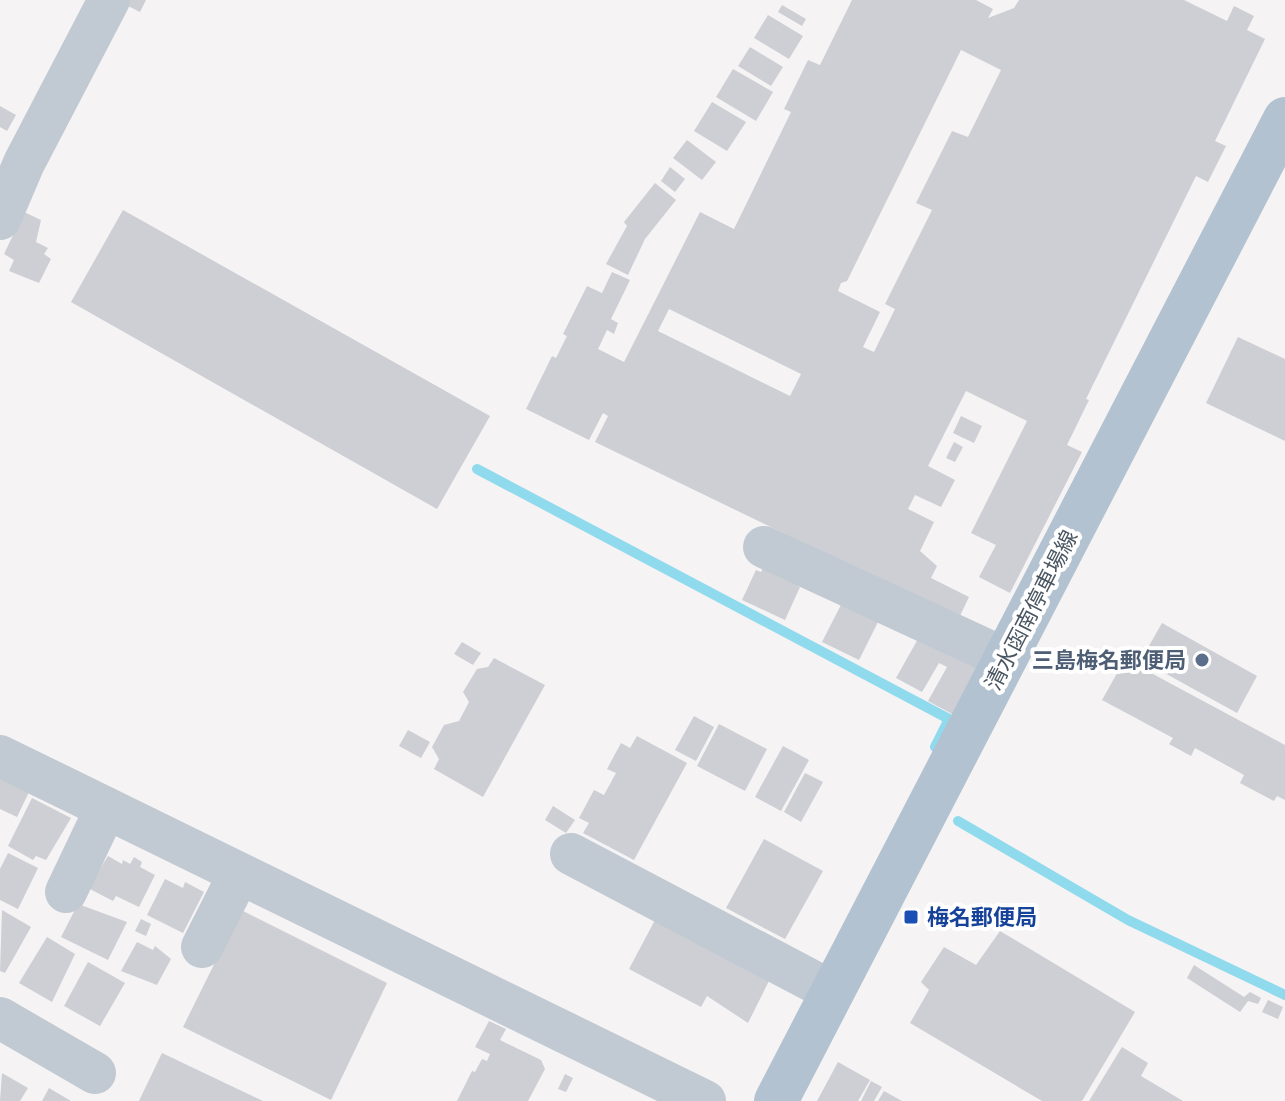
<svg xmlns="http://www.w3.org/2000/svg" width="1285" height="1101" viewBox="0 0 1285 1101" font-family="Inter,'Noto Sans JP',sans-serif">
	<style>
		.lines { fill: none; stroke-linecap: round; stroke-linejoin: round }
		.stream { stroke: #90daee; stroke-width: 10 }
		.building { fill: #cdcfd5; fill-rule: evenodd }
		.minor { stroke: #c1cad2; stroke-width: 42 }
		.major { stroke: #b3c2d1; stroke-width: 44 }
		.service-dot { fill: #5c6f8a; stroke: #fff; stroke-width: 3 }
		.transit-dot { fill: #1a4fb4; stroke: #fff; stroke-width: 3 }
		.labels { text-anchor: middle; stroke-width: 8; stroke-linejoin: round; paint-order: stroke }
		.street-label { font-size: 22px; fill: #4a5661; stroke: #fff }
		.service-label { font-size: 22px; font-weight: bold; fill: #4e5e75; stroke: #fff; text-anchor: end }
		.transit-label { font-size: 22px; font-weight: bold; fill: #164399; stroke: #fff; text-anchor: start }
	</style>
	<rect width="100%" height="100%" fill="#f5f3f3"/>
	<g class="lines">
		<g class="stream">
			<path d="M477 469 949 719 935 747"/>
			<path d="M958 821 1128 920 1285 995"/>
		</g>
	</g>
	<g class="building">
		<path d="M126 0H146L140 12 124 4Z"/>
		<path d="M852 0H976L993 9 988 18 1014 8 1019 0H1184L1227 21 1234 6 1254 16 1247 30 1265 39 1215 141 1226 146 1208 182 1196 176 1086 399 1089 400 1067 445 1082 452 1010 593 979 577 996 545 971 533 1027 421 966 391 928 466 955 480 941 507 915 495 908 509 934 522 920 551 937 566 931 578 969 597 959 618 595 442 608 416 603 413 589 440 526 409 552 356 556 358 567 336 563 334 587 286 602 293 612 272 630 280 611 319 618 323 614 334 607 330 598 349 624 362 700 212 734 229 791 112 784 109 808 60 820 65ZM961 50 1001 70 968 137 952 131 916 203 932 210 885 304 895 309 874 352 863 347 880 312 838 291 841 283 847 281ZM669 309 801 374 790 396 658 331Z"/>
		<path d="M782 5 806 19 802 26 778 12Z"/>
		<path d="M768 15 803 36 789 59 754 38Z"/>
		<path d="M750 47 783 67 771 86 738 66Z"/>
		<path d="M733 69 773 92 756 121 716 97Z"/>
		<path d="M712 102 746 122 727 151 694 131Z"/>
		<path d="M0 106 16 115 7 131 0 127Z"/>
		<path d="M687 140 716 162 702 180 673 158Z"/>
		<path d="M670 167 685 179 675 192 661 181Z"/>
		<path d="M655 183 676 200 645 239 628 275 606 264 627 226 624 222Z"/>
		<path d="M123 210 490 416 437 509 71 302Z"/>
		<path d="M24 212 41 220 36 242 48 248 44 254 51 259 39 283 9 271 14 260 4 254Z"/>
		<path d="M1238 337 1285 359V441L1206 403Z"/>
		<path d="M961 416 982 426 974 443 953 433Z"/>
		<path d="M954 442 963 447 955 462 946 458Z"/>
		<path d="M767 560 801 575 796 585 800 587 785 620 742 600 756 570 761 572Z"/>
		<path d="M845 597 881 616 859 660 822 642Z"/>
		<path d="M1162 623 1257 676 1237 713 1141 660Z"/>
		<path d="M923 630 983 664 954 715 928 701 947 667 939 663 922 692 896 678Z"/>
		<path d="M462 642 481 653 473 665 454 654Z"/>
		<path d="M494 658 545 685 483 797 434 769 439 759 432 747 444 725 459 721 469 702 463 692 477 669 488 667Z"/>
		<path d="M1125 659 1285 745V800L1277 796 1274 801 1240 783 1244 775 1195 748 1191 756 1169 744 1173 738 1102 700Z"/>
		<path d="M694 716 714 727 696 761 675 750Z"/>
		<path d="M719 724 767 749 745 791 697 766Z"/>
		<path d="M408 730 430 742 421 758 399 746Z"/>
		<path d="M637 736 687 763 634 860 583 833 589 823 579 818 594 790 604 795 616 773 607 769 621 743 630 748Z"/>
		<path d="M783 746 809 760 781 811 755 797Z"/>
		<path d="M805 773 823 782 801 822 784 812Z"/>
		<path d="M0 778 29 792 17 817 0 809Z"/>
		<path d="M32 798 71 818 46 860 36 856 33 860 8 846Z"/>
		<path d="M553 806 575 820 566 833 545 820Z"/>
		<path d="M764 839 823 871 785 939 726 908Z"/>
		<path d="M8 853 38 868 18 909 0 900V869Z"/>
		<path d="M108 856 122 864 123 860 130 864 134 857 142 862 140 867 155 875 139 907 116 896 113 901 88 888Z"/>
		<path d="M165 879 183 888 185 882 204 892 183 933 147 915Z"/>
		<path d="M78 904 127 922 108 960 61 937Z"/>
		<path d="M2 910 31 927 5 973 0 971Z"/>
		<path d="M241 910 387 983 331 1100 183 1027Z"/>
		<path d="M141 919 151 924 146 936 135 931Z"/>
		<path d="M655 920 770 979 748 1023 707 996 701 1007 629 969Z"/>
		<path d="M1000 931 1135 1012 1082 1101H1042L910 1023 929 990 921 982 944 947 976 965Z"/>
		<path d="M47 937 75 954 52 1002 19 983Z"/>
		<path d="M137 942 153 950 155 946 171 959 157 985 121 971Z"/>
		<path d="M88 962 125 983 100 1026 64 1006Z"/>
		<path d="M1194 965 1244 997 1250 992 1261 998 1258 1004 1248 1001 1240 1012 1187 978Z"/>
		<path d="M1268 1000 1283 1007 1278 1019 1262 1012Z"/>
		<path d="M489 1021 506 1029 500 1040 541 1060 545 1069 528 1101H457L472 1071 475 1072 482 1059 487 1061 490 1054 475 1047Z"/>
		<path d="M1122 1047 1148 1063 1141 1076 1183 1101H1089Z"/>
		<path d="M162 1053 263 1101H139Z"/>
		<path d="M838 1062 870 1080 858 1101H817Z"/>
		<path d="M2 1073 28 1088 20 1101H0Z"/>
		<path d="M565 1074 573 1078 566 1092 558 1089Z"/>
		<path d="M871 1081 882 1087 874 1101H861Z"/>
		<path d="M49 1088 71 1101H42Z"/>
		<path d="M884 1091 902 1101H878Z"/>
	</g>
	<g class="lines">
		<g class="minor">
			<path d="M0 219 24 163 109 0"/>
			<path d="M764 547 1006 659"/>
			<path d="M0 756 705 1101"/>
			<path d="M571 854 833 992"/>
			<path d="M66 892 106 808"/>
			<path d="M202 947 239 874"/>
			<path d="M0 1018 95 1073"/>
		</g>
		<path class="major" d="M776 1101 1285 119"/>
	</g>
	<circle class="service-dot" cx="1202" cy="660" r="8"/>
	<rect class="transit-dot" x="903" y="909" width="16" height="16" rx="4"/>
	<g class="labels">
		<g class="street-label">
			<text transform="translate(1031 610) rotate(-63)" y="8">清水函南停車場線</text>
		</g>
		<g class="service-label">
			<text x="1186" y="668">三島梅名郵便局</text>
		</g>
		<g class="transit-label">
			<text x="927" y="925">梅名郵便局</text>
		</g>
	</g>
</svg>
